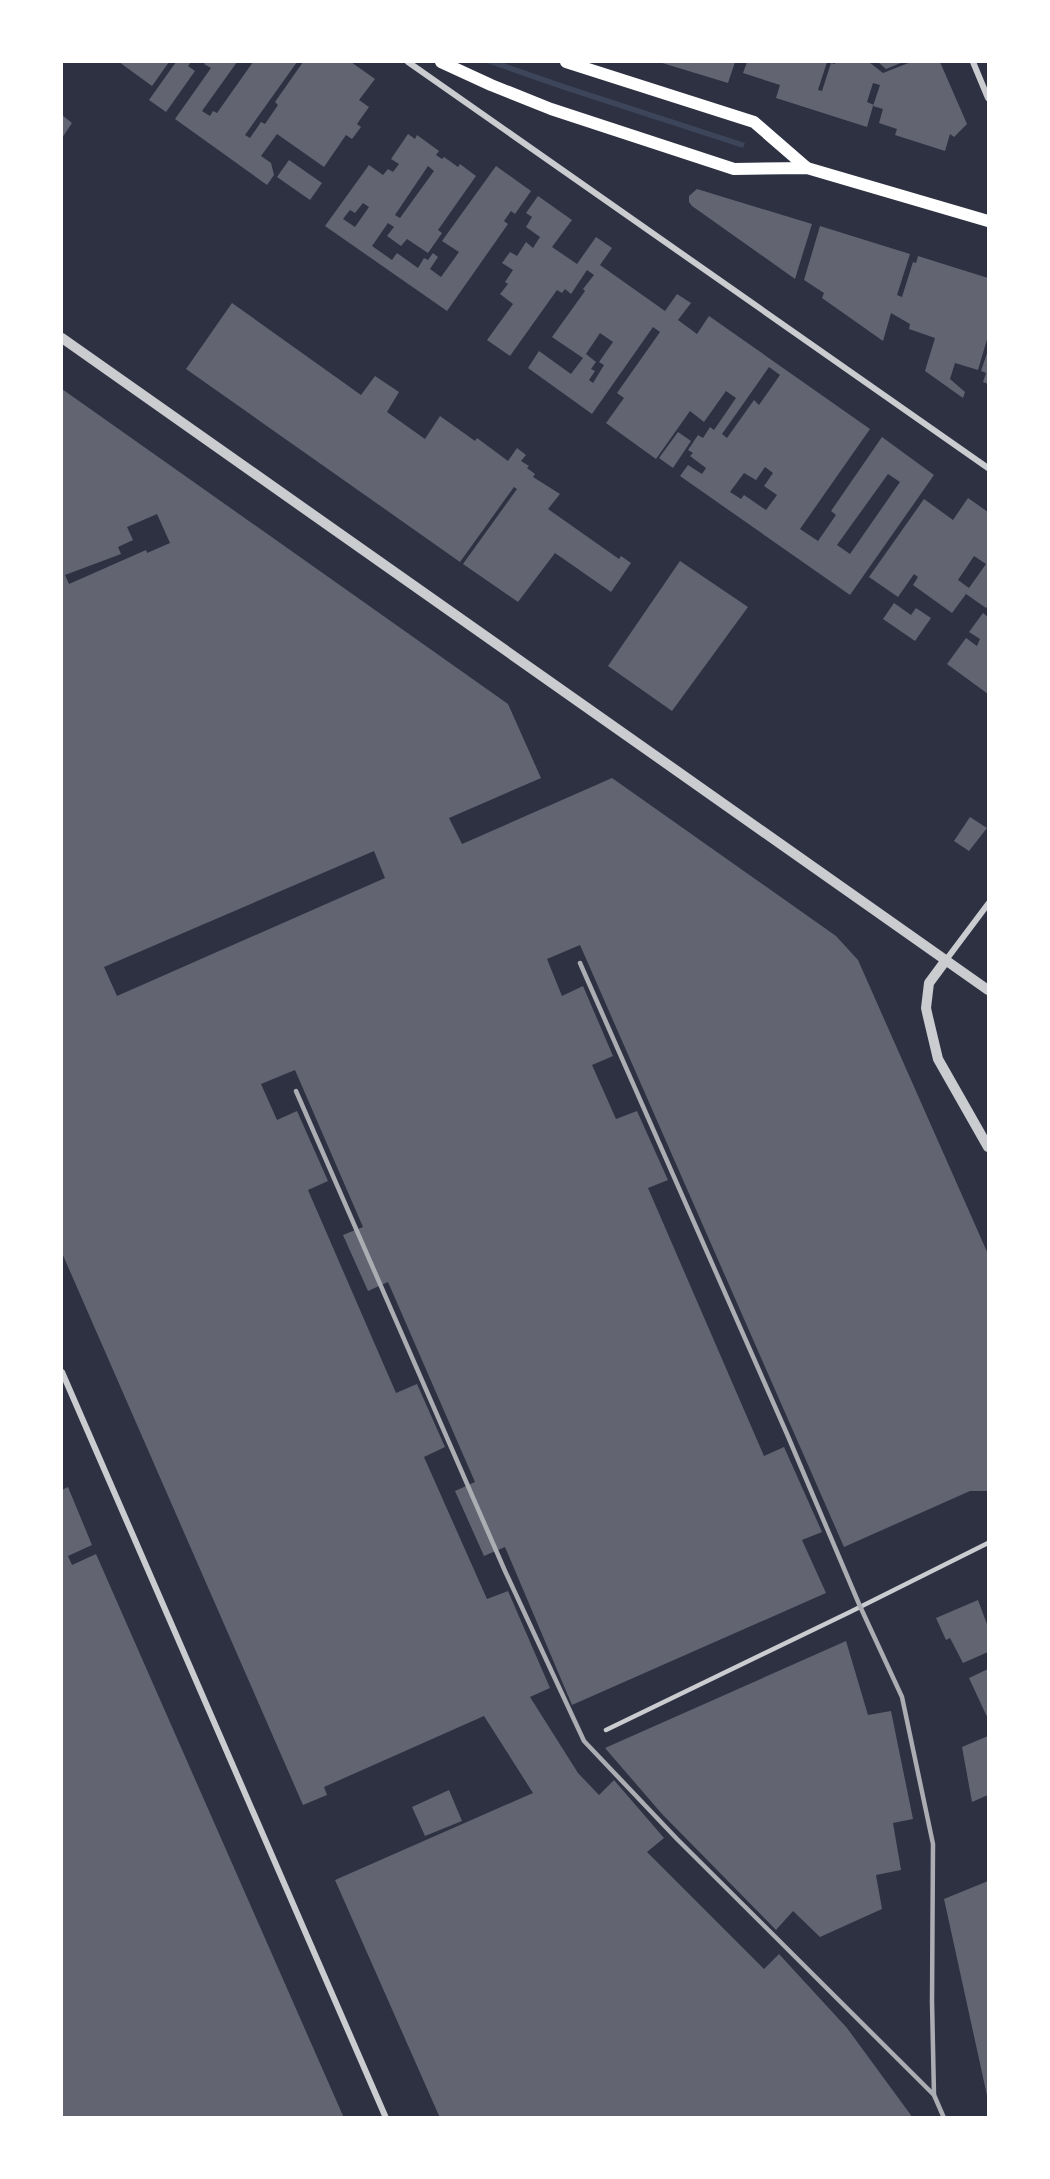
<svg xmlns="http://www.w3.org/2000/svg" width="1050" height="2179" viewBox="0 0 1050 2179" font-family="'Noto Sans',sans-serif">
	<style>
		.green { fill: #3c4559 }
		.building { fill: #626471; fill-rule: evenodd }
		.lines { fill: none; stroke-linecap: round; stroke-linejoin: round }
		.service { stroke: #caccd0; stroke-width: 4.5 }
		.minor { stroke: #caccd0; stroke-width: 6 }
		.tertiary { stroke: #caccd0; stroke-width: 10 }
		.secondary { stroke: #fff; stroke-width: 12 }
		.rail { stroke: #abadb3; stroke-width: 4.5 }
	</style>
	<rect width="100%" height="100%" fill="#2d3142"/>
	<path class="green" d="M484 62H501L564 84 745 143 743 148 561 89Z"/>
	<g class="building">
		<path d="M119 62H169L152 86Z"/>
		<path d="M176 62H191L188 66 195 71 166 112 149 100Z"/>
		<path d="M206 62H237L202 111 210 116 213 111 217 113 253 62H297L245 135 250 138 261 122 265 124 278 105 275 102 303 62H351L375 79 359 100 369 107 357 124 361 127 352 139 346 135 324 167 277 134 261 156 271 163 274 175 267 185 175 119 211 68 204 64Z"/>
		<path d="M659 62H735L728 83Z"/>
		<path d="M747 62H827L818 90 822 91 831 63 835 64V62H869L883 73 911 62H940L967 124 954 137 950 134 945 151 895 135 897 129 879 123 883 109 873 106 867 127 776 98 780 85 743 73ZM873 83 880 85 873 106 874 105 867 102Z"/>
		<path d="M878 62H903L886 69Z"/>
		<path d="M62 115 72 123 62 138Z"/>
		<path d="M408 134 415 139 417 135 439 151 436 155 442 159 444 157 458 167 460 164 476 176 438 230 442 233 428 253 407 239 401 246 387 236 394 227 388 223 372 246 392 260 397 253 418 268 424 258 428 260 433 253 438 257 430 269 441 277 459 252 442 241 496 166 531 191 515 214 511 211 504 221 508 224 447 311 325 226 369 165 383 175 388 169 393 172 399 164 391 159ZM428 166 434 171 400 218 395 215ZM363 203 369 207 355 227 343 219 350 210 355 213Z"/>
		<path d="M289 160 322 183 310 200 277 177Z"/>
		<path d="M697 189 812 224 795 279 692 206 689 202V196Z"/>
		<path d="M538 196 572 220 552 247 577 264 596 237 612 248 600 265 665 311 677 294 691 303 678 320 697 334 709 316 870 429 800 529 818 541 836 515 831 511 882 437 934 475 850 595 680 476 688 465 702 474 706 468 690 456 693 453 688 450 698 435 703 438 710 427 714 430 736 398 726 391 704 422 690 411 656 459 606 423 624 398 617 393 660 332 653 327 592 414 528 368 539 351 571 374 583 358 552 337 585 291 583 289 594 275 587 270 571 294 565 289 562 293 557 290 510 356 487 340 513 304 500 294 508 284 505 282 513 270 502 263 510 252 517 256 526 242 533 248 540 237 526 227 532 217 526 213ZM600 333 613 342 599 362 604 365 593 383 589 380 595 371 591 369 596 362 586 354ZM769 367 780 375 759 405 754 400 727 438 722 434ZM765 467 773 473 764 486 777 495 766 510 744 495 741 499 730 492 744 473 756 480ZM888 474 900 482 850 554 837 545Z"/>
		<path d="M820 226 910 254 897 295 902 297 913 262 916 263 918 256 988 278V336L978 370 955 363 950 379 965 392 963 398 925 371 935 338 909 329 910 324 891 313 883 341 822 298 824 293 804 280Z"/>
		<path d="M232 303 361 395 375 376 399 392 387 412 425 439 440 416 475 441 477 438 508 461 517 448 526 455 521 461 529 466 527 468 535 474 533 477 560 494 548 509 619 559 621 556 631 563 611 592 555 553 518 602 463 564 517 489 514 487 460 562 186 369Z"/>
		<path d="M988 350V384L983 382 986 373 981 371Z"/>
		<path d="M62 389 508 704 541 778 449 818 462 844 612 778 836 936 858 960 988 1254V1491H970L844 1547 580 945 547 959 562 996 583 986 613 1056 592 1065 616 1119 637 1111 668 1180 648 1188 764 1456 784 1447 822 1532 802 1540 826 1593 572 1705 505 1547 484 1556 455 1491 475 1482 388 1282 368 1291 343 1235 363 1227 295 1070 261 1084 277 1120 297 1111 328 1181 308 1190 396 1393 417 1384 445 1447 424 1457 487 1599 508 1591 550 1688 530 1697 578 1773 599 1795 614 1780 664 1838 647 1852 764 1969 779 1954 847 2028 913 2118H440L335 1880 533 1793 484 1716 324 1787 327 1795 303 1805 62 1253ZM157 514 170 543 147 553 146 550 69 584 65 575 121 554 118 547 133 540 127 527ZM374 851 385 878 117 996 104 967Z"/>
		<path d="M678 432 691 441 673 468 659 458Z"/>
		<path d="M968 498 988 512V605L986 608 966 594 952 613 913 585 918 577 914 574 898 597 869 577 924 499 953 520ZM974 556 986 564 969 588 958 580Z"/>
		<path d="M680 561 748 607 672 711 608 666Z"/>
		<path d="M894 603 911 615 916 608 931 618 915 641 883 619Z"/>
		<path d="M983 613 988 617V694L947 664 966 638 977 646 980 639 969 632Z"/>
		<path d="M970 817 987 828 969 851 954 841Z"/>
		<path d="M68 1487 92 1545 68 1556 72 1565 96 1554 344 2118H62V1490Z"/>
		<path d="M978 1600 988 1627V1652L963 1663 950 1638 946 1640 936 1618Z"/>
		<path d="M846 1641 868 1715 891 1711 913 1819 893 1823 901 1870 876 1875 882 1909 820 1937 793 1911 776 1930 662 1814 605 1748Z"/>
		<path d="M988 1669V1719L969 1678Z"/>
		<path d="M988 1736V1795L972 1802 962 1747Z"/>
		<path d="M449 1790 462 1821 425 1836 412 1807Z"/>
		<path d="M988 1881V2100L944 1899Z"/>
	</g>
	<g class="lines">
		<path class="service" d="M606 1730 850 1612 988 1543"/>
		<g class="minor">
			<path d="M408 62 988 468"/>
			<path d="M973 62 988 98"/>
			<path d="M946 960 988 904"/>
			<path d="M62 1372 386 2118"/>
		</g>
		<g class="tertiary">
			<path d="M62 338 988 990"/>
			<path d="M946 960 929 983 926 1008 928 1017 938 1059 988 1147"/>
		</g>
		<g class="secondary">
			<path d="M441 62 491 85 551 109 734 169 807 168 988 221"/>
			<path d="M566 62 754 122 807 168"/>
		</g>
		<g class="rail">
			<path d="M580 963 787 1434 859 1604 902 1697 933 1844 932 2001 934 2095"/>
			<path d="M296 1091 505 1571 584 1741 677 1839 934 2095 944 2118"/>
		</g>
	</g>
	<rect width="1050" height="2179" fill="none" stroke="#ffffff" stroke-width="126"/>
</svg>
